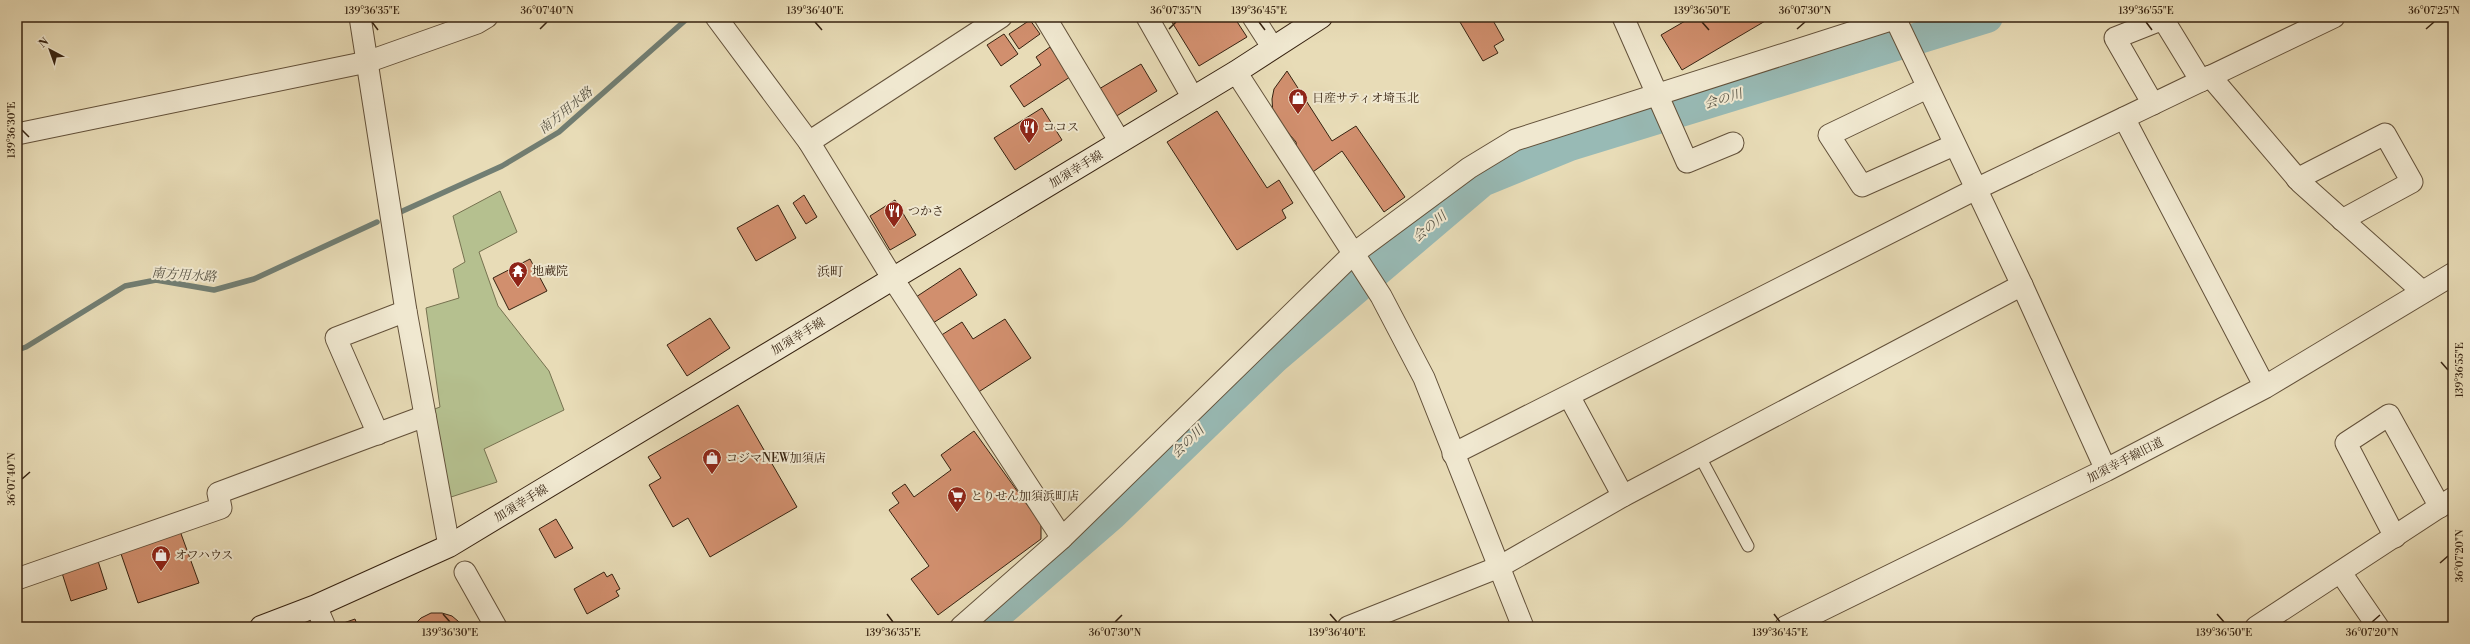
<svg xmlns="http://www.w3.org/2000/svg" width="2470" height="644" viewBox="0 0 2470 644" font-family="'Libre Bodoni','Noto Serif JP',serif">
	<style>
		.green { fill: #b5c08f; stroke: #767250 }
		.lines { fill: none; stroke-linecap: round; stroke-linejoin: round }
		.stream { stroke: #717e73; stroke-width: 5.5 }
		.river { stroke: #98bab5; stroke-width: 32 }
		.building { fill: #d18f6e; stroke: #372311 }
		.service-casing { stroke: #63513a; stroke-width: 13 }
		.minor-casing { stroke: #63513a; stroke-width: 23 }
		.tertiary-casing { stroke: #63513a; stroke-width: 24 }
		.secondary-casing { stroke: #372311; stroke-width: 24 }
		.service { stroke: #f0e8d0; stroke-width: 11 }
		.minor { stroke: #f0e8d0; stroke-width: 21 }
		.tertiary { stroke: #f0e8d0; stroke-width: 22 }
		.secondary { stroke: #f0e8d0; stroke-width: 22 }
		.ticks { fill: none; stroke: #372311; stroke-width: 1.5 }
		.labels { text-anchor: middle; stroke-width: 4; stroke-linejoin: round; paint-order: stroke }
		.poi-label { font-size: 12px; fill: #372311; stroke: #f0e8d0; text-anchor: start }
		.street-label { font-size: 12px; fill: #372311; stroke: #f0e8d0 }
		.water-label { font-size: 13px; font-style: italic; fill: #545042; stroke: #f0e8d0 }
		.neighbourhood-label { font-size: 13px; fill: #372311; stroke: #f0e8d0 }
		.neatline { fill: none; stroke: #372311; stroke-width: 1.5 }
		.ticks-label { font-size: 10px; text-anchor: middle; fill: #372311 }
	</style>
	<rect width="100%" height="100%" fill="#e8dcb7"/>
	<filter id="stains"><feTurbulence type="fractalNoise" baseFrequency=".005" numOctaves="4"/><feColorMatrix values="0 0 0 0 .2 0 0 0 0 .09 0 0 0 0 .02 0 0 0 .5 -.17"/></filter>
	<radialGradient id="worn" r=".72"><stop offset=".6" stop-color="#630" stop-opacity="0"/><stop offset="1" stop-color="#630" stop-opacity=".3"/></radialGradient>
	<path class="green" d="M500 191 517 232 479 252 498 306 549 371 564 410 484 449 497 482 448 498 432 410 440 407 426 308 459 298 453 269 465 262 453 216Z"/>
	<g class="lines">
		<g class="stream">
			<path d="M396 214 502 166 559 132 689 17"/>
			<path d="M17 350 26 347 125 286 156 280 214 290 254 279 377 222"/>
		</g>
		<path class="river" d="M982 627 1111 515 1275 357 1482 181 1570 145 1987 17"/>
	</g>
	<g class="building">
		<path d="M1174 17H1234L1247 37 1199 66 1170 19Z"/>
		<path d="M1457 17H1491L1504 40 1494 46 1498 53 1483 61Z"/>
		<path d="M1692 17H1704L1706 21 1712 17H1772L1682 70 1661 35Z"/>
		<path d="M1030 20 1040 34 1019 49 1009 34Z"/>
		<path d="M1004 34 1018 54 1001 66 987 45Z"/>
		<path d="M1050 47 1070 77 1024 107 1010 86 1041 65 1036 57Z"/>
		<path d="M1141 64 1157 91 1115 117 1099 89Z"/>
		<path d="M1287 71 1332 141 1356 126 1405 197 1384 212 1342 151 1310 174 1298 156 1296 142 1273 115 1272 99 1274 89Z"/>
		<path d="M1042 108 1062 140 1015 170 994 138Z"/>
		<path d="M1217 111 1267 188 1279 180 1293 203 1282 210 1286 218 1237 250 1167 142Z"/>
		<path d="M804 195 817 217 806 224 793 203Z"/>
		<path d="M895 200 916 235 890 250 870 216Z"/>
		<path d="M778 205 796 238 756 261 737 228Z"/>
		<path d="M530 259 547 291 509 310 493 278Z"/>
		<path d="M960 268 977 295 933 323 916 297Z"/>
		<path d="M710 318 730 348 687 376 667 345Z"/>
		<path d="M1005 319 1031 358 977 393 940 336 962 322 973 339Z"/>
		<path d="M738 405 797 507 710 557 688 518 673 527 649 485 661 478 648 457Z"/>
		<path d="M974 431 1041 524V539L938 615 911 579 929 566 889 510 899 503 892 493 905 484 914 497 951 470 941 455Z"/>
		<path d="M556 519 573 548 555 558 539 529Z"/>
		<path d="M180 531 199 583 138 603 120 551Z"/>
		<path d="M98 561 107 589 71 601 62 573Z"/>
		<path d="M604 572 607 577 612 574 620 589 616 591 619 596 587 614 574 589Z"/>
		<path d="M431 613H442L452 616 465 627H412L421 618Z"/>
		<path d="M355 619 358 627H332Z"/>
	</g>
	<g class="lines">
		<defs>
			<path id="service" d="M1699 455 1748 546"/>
			<g id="minor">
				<path d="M360 17 406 311 449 546"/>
				<path d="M716 17 809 142 893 279 1062 538"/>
				<path d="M1045 17 1120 142"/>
				<path d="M1147 17 1193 98"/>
				<path d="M1253 17 1273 48"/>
				<path d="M1623 17 1687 162 1733 143"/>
				<path d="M1895 18 2022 285 2106 470"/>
				<path d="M1236 72 1381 296 1424 378 1523 627"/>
				<path d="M2210 76 2301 183 2423 292"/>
				<path d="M1927 88 1829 135 1862 186 1954 145"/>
				<path d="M2153 104 2115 38 2163 19 2201 81"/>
				<path d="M2124 118 2265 387"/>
				<path d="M17 134 367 62 477 23 487 17"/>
				<path d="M809 142 1001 17"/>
				<path d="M2297 179 2385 134 2412 182 2342 220"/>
				<path d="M1569 396 1623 496"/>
				<path d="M378 434 336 338 406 311"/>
				<path d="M1453 454 1976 189 2334 17"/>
				<path d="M2395 537 2346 443 2389 415 2440 507"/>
				<path d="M465 572 496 627"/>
				<path d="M2341 573 2378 627"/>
				<path d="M17 579 221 508 218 493 425 416"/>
				<path d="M316 606 325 627"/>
				<path d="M961 627 1062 538 1353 254 1469 168 1515 140 1900 17"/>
				<path d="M1348 627 1499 567 1623 496 2022 285"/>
				<path d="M2256 627 2453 498"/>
			</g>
			<path id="tertiary" d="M1786 627 2106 470 2265 387 2453 274"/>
			<path id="secondary" d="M261 627 316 606 449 546 1236 72 1321 17"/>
		</defs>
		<use href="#service" class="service-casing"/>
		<use href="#minor" class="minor-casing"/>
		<use href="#tertiary" class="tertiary-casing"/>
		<use href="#secondary" class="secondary-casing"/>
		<use href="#service" class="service"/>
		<use href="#minor" class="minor"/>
		<use href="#tertiary" class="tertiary"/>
		<use href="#secondary" class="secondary"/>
	</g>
	<path class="ticks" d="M372 22 378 30M815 22 822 30M1259 22 1265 30M1702 22 1709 30M2146 22 2152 30M540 29 547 22M1169 29 1176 22M1797 29 1805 22M2426 29 2434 22M22 130 29 137M2441 362 2448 370M22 479 30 472M2440 563 2448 556M443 614 450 622M887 614 893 622M1330 614 1337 622M1774 614 1780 622M2217 614 2224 622M1115 622 1122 615M2372 622 2380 615"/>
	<defs>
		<symbol id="shop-pin" viewBox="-11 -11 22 30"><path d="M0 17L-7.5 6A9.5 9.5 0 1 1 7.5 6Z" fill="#8f2418" stroke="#f0e8d0"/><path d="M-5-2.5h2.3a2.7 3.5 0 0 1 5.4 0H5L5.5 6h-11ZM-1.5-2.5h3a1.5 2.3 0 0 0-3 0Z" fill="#fff"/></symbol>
		<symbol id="restaurant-pin" viewBox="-11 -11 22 30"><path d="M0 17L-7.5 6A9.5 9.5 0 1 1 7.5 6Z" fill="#8f2418" stroke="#f0e8d0"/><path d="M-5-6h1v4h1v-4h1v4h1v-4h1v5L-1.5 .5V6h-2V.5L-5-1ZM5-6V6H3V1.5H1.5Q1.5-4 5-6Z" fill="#fff"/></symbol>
		<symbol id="temple-pin" viewBox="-11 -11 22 30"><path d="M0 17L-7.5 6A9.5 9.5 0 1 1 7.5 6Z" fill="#8f2418" stroke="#f0e8d0"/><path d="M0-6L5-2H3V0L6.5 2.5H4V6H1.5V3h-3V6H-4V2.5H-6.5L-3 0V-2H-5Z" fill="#fff"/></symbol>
		<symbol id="supermarket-pin" viewBox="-11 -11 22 30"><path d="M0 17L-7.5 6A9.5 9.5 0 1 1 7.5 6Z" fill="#8f2418" stroke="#f0e8d0"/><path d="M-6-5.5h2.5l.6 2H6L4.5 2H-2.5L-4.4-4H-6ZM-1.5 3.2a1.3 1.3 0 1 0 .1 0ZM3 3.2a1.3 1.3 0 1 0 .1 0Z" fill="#fff"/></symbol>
	</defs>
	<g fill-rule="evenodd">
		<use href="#shop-pin" x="1287" y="87" width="22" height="30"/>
		<use href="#restaurant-pin" x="1018" y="116" width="22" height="30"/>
		<use href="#restaurant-pin" x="883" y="200" width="22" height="30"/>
		<use href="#temple-pin" x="507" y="260" width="22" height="30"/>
		<use href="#shop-pin" x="701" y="447" width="22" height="30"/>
		<use href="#supermarket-pin" x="946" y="485" width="22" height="30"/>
		<use href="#shop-pin" x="150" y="544" width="22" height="30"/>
	</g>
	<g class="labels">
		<g class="poi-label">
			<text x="1312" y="102">日産サティオ埼玉北</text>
			<text x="1043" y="131">ココス</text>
			<text x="908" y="215">つかさ</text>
			<text x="532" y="275">地蔵院</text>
			<text x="726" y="462">コジマNEW加須店</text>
			<text x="971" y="500">とりせん加須浜町店</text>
			<text x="175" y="559">オフハウス</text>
		</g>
		<g class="street-label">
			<text transform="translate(1076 169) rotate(-31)" y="4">加須幸手線</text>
			<text transform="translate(798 336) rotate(-31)" y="4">加須幸手線</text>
			<text transform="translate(2125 460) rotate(-27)" y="4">加須幸手線旧道</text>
			<text transform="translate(521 503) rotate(-31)" y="4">加須幸手線</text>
		</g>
		<g class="water-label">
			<text transform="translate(1723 98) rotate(-17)" y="5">会の川</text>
			<text transform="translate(565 110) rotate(-39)" y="5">南方用水路</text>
			<text transform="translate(1429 226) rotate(-40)" y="5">会の川</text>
			<text transform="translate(184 274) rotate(4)" y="5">南方用水路</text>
			<text transform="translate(1187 441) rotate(-44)" y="5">会の川</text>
		</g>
		<g class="neighbourhood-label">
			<text x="830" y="276">浜町</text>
		</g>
	</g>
	<rect width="2470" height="644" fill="none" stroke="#e8dcb7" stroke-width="44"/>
	<g transform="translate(50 50) rotate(319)" stroke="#f0e8d0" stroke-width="3" paint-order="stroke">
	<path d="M0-3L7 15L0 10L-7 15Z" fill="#372311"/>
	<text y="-6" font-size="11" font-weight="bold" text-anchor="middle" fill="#372311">N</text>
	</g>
	<rect x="22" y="22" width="2426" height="600" class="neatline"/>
	<g class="ticks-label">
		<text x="372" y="14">139°36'35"E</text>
		<text x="547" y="14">36°07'40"N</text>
		<text x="815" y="14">139°36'40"E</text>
		<text x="1176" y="14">36°07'35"N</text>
		<text x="1259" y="14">139°36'45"E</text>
		<text x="1702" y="14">139°36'50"E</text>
		<text x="1805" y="14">36°07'30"N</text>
		<text x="2146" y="14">139°36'55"E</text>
		<text x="2434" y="14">36°07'25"N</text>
		<text transform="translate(11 130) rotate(-90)" y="4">139°36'30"E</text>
		<text transform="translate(2459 370) rotate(-90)" y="4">139°36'55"E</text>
		<text transform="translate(11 479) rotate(-90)" y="4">36°07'40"N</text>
		<text transform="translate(2459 556) rotate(-90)" y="4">36°07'20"N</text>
		<text x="450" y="636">139°36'30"E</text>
		<text x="893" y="636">139°36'35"E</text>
		<text x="1115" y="636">36°07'30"N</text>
		<text x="1337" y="636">139°36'40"E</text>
		<text x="1780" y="636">139°36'45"E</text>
		<text x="2224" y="636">139°36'50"E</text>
		<text x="2372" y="636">36°07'20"N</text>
	</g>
	<rect width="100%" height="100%" filter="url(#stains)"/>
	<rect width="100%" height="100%" fill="url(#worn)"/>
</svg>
